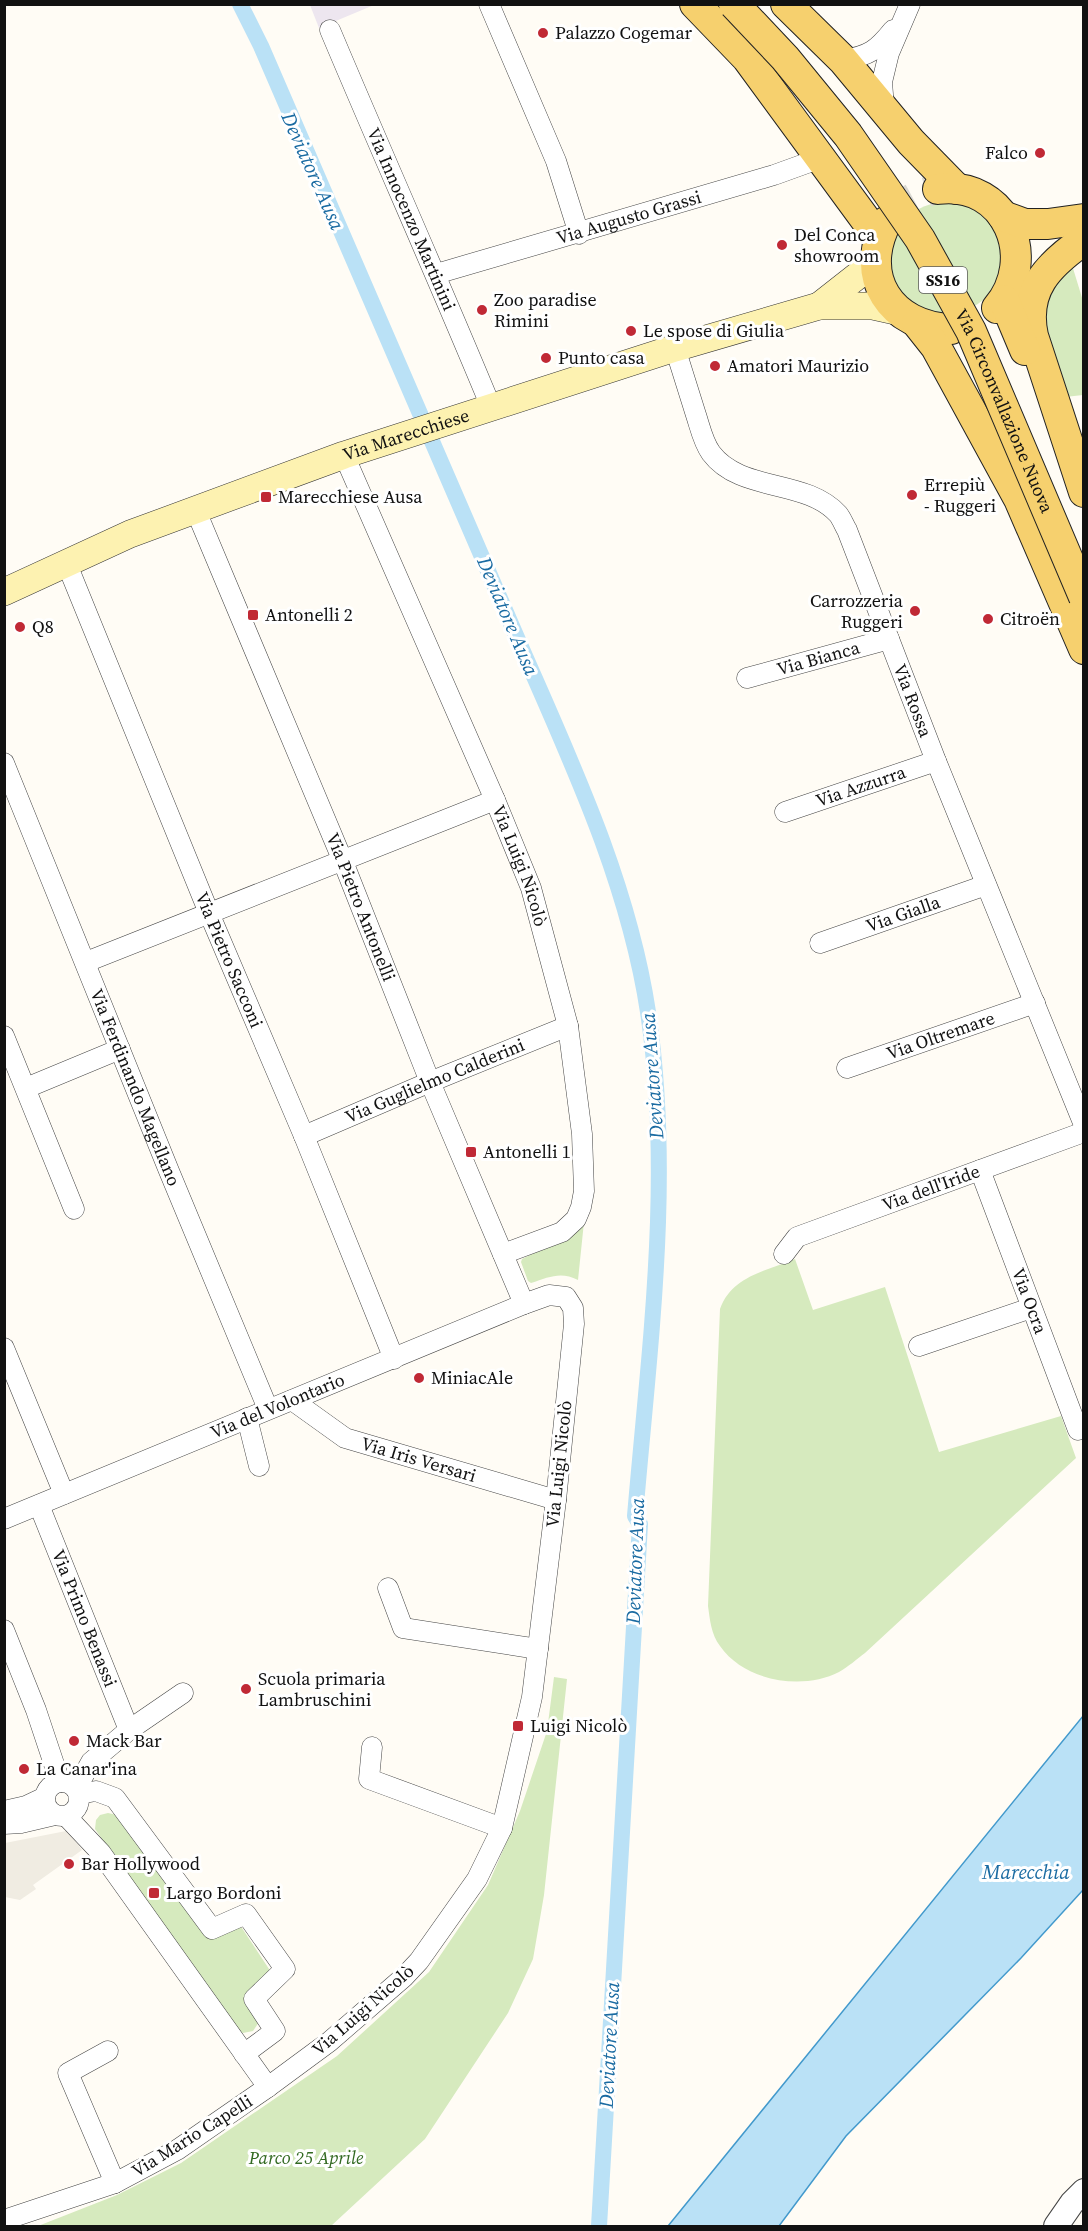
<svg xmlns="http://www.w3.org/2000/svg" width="1088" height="2231" viewBox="0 0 1088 2231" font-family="'Source Serif 4',serif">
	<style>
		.industrial { fill: #ede6ef }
		.green { fill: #d6eabe }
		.plaza { fill: #f0ece2 }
		.water { fill: #bae1f6; stroke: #4299cc; stroke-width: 1.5 }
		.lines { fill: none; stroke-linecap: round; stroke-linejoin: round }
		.canal { stroke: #bae1f6; stroke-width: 16 }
		.primary-tunnel { stroke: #dbd9d3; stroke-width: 30; stroke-dasharray: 30 15; stroke-linecap: butt }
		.minor-casing { stroke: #444; stroke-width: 21 }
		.tertiary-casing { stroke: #444; stroke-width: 26 }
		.secondary-casing { stroke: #333; stroke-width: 28 }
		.primary-casing { stroke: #222; stroke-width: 32 }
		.minor { stroke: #fff; stroke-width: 20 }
		.tertiary { stroke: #fff; stroke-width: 24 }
		.secondary { stroke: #fdf2b1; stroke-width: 27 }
		.primary { stroke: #f6d06e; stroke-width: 30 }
		.primary-bridge-casing { stroke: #222; stroke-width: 32; stroke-linecap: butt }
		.primary-bridge { stroke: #f6d06e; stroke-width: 30 }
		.poi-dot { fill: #c02935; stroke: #fff; stroke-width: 2 }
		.labels { text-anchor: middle; stroke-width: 6; stroke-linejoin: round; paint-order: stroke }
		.shield { fill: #fff; stroke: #585858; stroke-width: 1.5 }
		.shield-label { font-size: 16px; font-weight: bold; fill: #111 }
		.poi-label { font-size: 18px; fill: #111; stroke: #fff; text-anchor: start }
		.street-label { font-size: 18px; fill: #111; stroke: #fff }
		.park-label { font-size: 18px; font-style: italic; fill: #326921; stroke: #fff }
		.water-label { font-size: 20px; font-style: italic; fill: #1a6ba2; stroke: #fff }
	</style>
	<rect width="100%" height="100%" fill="#fffcf5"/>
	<path class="industrial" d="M310 5H374L319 28Z"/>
	<g class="green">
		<circle cx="946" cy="258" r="56"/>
		<path d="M1072 265 1083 301V395L1065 397C1054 369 1033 322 1048 293 1053 283 1065 274 1072 265Z"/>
		<path d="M584 1222 578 1280C561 1271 549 1277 531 1283L528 1281 521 1262 522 1259 554 1243Z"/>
		<path d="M795 1259 813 1310 885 1287 939 1452 1061 1416 1076 1458 865 1653C857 1659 848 1667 839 1672 802 1691 744 1681 720 1646 711 1634 710 1620 708 1606L720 1309C732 1276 766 1271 795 1259Z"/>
		<path d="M554 1677 567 1679 544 1895 533 1959 508 2013 425 2139 331 2226H38L117 2195 181 2163 337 2056 429 1972 488 1885 520 1811 547 1731Z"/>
		<path d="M108 1813 117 1815 210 1938 240 1925 271 1972 259 2022 253 2031 243 2033 233 2028 95 1829 96 1820 100 1815Z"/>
	</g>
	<path class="plaza" d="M66 1831 72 1836 82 1850 33 1885 36 1889 20 1900 5 1897V1843Z"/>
	<path class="water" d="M1083 1716V1890L1021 1958 846 2136 779 2226H668Z"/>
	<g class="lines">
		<path class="canal" d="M240 4 261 46C344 236 427 426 508 617 563 745 627 873 648 1012 673 1179 649 1349 635 1516L640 1524 599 2226"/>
		<path class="primary-tunnel" d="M889 216C902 204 913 196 930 191"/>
		<defs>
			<g id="minor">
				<path d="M489 4 556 161 579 234"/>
				<path id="s1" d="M330 30C383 156 439 281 491 407"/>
				<path d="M843 60C869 56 877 50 893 30"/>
				<path d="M884 107 882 82 889 53 910 4"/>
				<path id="s2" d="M436 274 774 175 821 158"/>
				<path id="s3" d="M675 348C682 370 689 393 696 415 700 427 703 442 711 453 741 493 805 478 838 514 842 519 844 525 847 530L936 761 1084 1125"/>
				<path id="s4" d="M344 455 495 800 531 888 568 1026 582 1134 584 1191 581 1207 576 1219 562 1232 503 1254"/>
				<path id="s5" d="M196 511 342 859 430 1082 524 1304"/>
				<path id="s6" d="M66 562 209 913 304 1136 394 1359"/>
				<path id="s7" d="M747 678 889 639"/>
				<path id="s8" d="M4 763 169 1171 268 1409"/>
				<path id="s9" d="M785 812 936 761"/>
				<path id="s10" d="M820 943 986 885"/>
				<path d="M86 962 495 800"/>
				<path d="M4 1036 74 1209"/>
				<path id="s11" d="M847 1068 1035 1003"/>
				<path d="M26 1088 120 1049"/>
				<path id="s12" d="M304 1136 430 1082 568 1026"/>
				<path id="s13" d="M980 1170 1078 1430"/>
				<path id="s14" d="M784 1254 797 1237 1084 1132"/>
				<path d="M919 1346 1031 1308"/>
				<path d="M4 1348 64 1494"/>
				<path id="s15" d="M292 1400 345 1438 556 1500"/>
				<path d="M247 1418 259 1466"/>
				<path id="s16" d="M39 1505 129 1730"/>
				<path id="s17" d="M4 1519 524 1304 549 1295 566 1297 573 1308 574 1324 556 1500 532 1697 502 1828 477 1879 419 1961 404 1977 329 2042 268 2087 177 2150 115 2183 4 2220"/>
				<path d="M388 1588 403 1628 538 1649"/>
				<path d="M4 1630 36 1710 60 1782"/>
				<path d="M372 1747 369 1779 502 1828"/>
				<circle cx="62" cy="1799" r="17"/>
				<path d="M76 1789 91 1762 129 1730 183 1693"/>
				<path d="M79 1794 96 1791 115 1798 212 1929 246 1914 285 1969 254 1999 275 2031 244 2054"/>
				<path d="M4 1811 26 1806 45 1797"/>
				<path d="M66 1816 101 1853 268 2087"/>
				<path d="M4 1824 21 1823 55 1815"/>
				<path d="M108 2051 68 2073 115 2183"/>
			</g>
			<path id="tertiary" d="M1056 2226 1072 2203 1084 2191"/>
			<g id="secondary">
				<path d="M819 306 861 273 876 254"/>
				<path id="s18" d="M4 592 130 534 344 455 675 348 819 306H873L900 312"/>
			</g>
			<g id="primary">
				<path d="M695 4 747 58 879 238"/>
				<path d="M786 4 843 60 911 142 957 189"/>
				<path d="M938 189C1007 180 1039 259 997 308"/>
				<path d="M1003 216 1025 224H1048L1084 219"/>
				<path d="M887 221C857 277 891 327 951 329"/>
				<path d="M1084 240C1048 265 1023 290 1033 336L1084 492"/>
				<path d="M1004 300 1025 350"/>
				<path d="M917 323 936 347 1019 499 1084 649"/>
			</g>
		</defs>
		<use href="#minor" class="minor-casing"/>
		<use href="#tertiary" class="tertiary-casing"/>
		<use href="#secondary" class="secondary-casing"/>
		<use href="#primary" class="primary-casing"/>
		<use href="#minor" class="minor"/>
		<use href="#tertiary" class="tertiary"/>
		<use href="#secondary" class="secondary"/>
		<use href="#primary" class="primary"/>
		<defs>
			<g id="primary-bridge">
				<path id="s19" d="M734 4 785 58 848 135 920 239 971 331 1084 597"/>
			</g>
		</defs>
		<use href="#primary-bridge" class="primary-bridge-casing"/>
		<use href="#primary-bridge" class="primary-bridge"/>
	</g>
	<g class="poi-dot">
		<circle cx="543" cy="33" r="6"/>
		<circle cx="1040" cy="153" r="6"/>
		<circle cx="782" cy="245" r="6"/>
		<circle cx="482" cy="310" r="6"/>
		<circle cx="631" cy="331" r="6"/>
		<circle cx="546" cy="358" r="6"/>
		<circle cx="715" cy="366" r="6"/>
		<circle cx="912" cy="495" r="6"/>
		<rect x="260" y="491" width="12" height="12" rx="3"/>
		<circle cx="915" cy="611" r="6"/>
		<rect x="247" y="609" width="12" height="12" rx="3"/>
		<circle cx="988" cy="619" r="6"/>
		<circle cx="20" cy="627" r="6"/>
		<rect x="465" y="1146" width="12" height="12" rx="3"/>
		<circle cx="419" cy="1378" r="6"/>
		<circle cx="246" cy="1689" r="6"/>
		<rect x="512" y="1720" width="12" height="12" rx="3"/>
		<circle cx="74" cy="1741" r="6"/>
		<circle cx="24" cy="1769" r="6"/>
		<circle cx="69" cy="1864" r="6"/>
		<rect x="148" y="1887" width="12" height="12" rx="3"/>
	</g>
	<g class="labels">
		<rect class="shield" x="919" y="267" width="48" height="26" rx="4.5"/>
		<g class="shield-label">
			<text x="943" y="286">SS16</text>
		</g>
		<g class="poi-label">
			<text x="555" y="39">Palazzo Cogemar</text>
			<text x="1028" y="159" text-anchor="end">Falco</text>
			<text x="794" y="241">Del Conca<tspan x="794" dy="21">showroom</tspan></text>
			<text x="494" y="306">Zoo paradise<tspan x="494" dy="21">Rimini</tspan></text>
			<text x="643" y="337">Le spose di Giulia</text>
			<text x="558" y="364">Punto casa</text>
			<text x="727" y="372">Amatori Maurizio</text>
			<text x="924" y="491">Errepiù<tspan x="924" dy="21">- Ruggeri</tspan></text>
			<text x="278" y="503">Marecchiese Ausa</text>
			<text x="903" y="607" text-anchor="end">Carrozzeria<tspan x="903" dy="21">Ruggeri</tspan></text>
			<text x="265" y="621">Antonelli 2</text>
			<text x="1000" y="625">Citroën</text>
			<text x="32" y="633">Q8</text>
			<text x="483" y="1158">Antonelli 1</text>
			<text x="431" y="1384">MiniacAle</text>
			<text x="258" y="1685">Scuola primaria<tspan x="258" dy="21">Lambruschini</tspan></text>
			<text x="530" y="1732">Luigi Nicolò</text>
			<text x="86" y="1747">Mack Bar</text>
			<text x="36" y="1775">La Canar'ina</text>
			<text x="81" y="1870">Bar Hollywood</text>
			<text x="166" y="1899">Largo Bordoni</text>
		</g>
		<g class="street-label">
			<text dy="6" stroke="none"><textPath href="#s1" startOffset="206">Via Innocenzo Martinini</textPath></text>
			<text dy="6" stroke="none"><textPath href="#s2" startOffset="201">Via Augusto Grassi</textPath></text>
			<text dy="6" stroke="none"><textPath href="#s19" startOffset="492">Via Circonvallazione Nuova</textPath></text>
			<text dy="6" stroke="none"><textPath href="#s18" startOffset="432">Via Marecchiese</textPath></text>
			<text dy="6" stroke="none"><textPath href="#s7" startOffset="74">Via Bianca</textPath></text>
			<text dy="6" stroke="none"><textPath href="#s3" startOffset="456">Via Rossa</textPath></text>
			<text dy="6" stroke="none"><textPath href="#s9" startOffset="80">Via Azzurra</textPath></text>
			<text dy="6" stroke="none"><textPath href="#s4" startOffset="447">Via Luigi Nicolò</textPath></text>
			<text dy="6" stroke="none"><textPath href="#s5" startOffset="429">Via Pietro Antonelli</textPath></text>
			<text dy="6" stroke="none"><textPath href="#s10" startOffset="88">Via Gialla</textPath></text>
			<text dy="6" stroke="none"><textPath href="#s6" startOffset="430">Via Pietro Sacconi</textPath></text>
			<text dy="6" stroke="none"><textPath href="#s11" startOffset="99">Via Oltremare</textPath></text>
			<text dy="6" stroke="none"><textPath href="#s12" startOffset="142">Via Guglielmo Calderini</textPath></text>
			<text dy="6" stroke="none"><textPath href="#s8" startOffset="350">Via Ferdinando Magellano</textPath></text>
			<text dy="6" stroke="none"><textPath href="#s14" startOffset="164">Via dell'Iride</textPath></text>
			<text dy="6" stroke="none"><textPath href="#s13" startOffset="140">Via Ocra</textPath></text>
			<text dy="6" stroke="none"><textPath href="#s17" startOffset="296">Via del Volontario</textPath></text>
			<text dy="6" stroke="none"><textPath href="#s15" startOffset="142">Via Iris Versari</textPath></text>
			<text transform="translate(559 1464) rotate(-84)" y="6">Via Luigi Nicolò</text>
			<text dy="6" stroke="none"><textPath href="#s16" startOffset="122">Via Primo Benassi</textPath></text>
			<text transform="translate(363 2010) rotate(-41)" y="6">Via Luigi Nicolò</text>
			<text transform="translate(192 2136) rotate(-32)" y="6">Via Mario Capelli</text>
		</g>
		<g class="park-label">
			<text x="306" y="2164">Parco 25 Aprile</text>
		</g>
		<g class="water-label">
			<text transform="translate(313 171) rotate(66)" y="7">Deviatore Ausa</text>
			<text transform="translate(508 616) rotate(67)" y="7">Deviatore Ausa</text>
			<text transform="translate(652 1076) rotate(-94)" y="7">Deviatore Ausa</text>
			<text transform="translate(635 1561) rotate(-88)" y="7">Deviatore Ausa</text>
			<text x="1026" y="1879">Marecchia</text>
			<text transform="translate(609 2045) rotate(-87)" y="7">Deviatore Ausa</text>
		</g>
	</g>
	<rect width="1088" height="2231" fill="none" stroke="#111111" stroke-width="12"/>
</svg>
